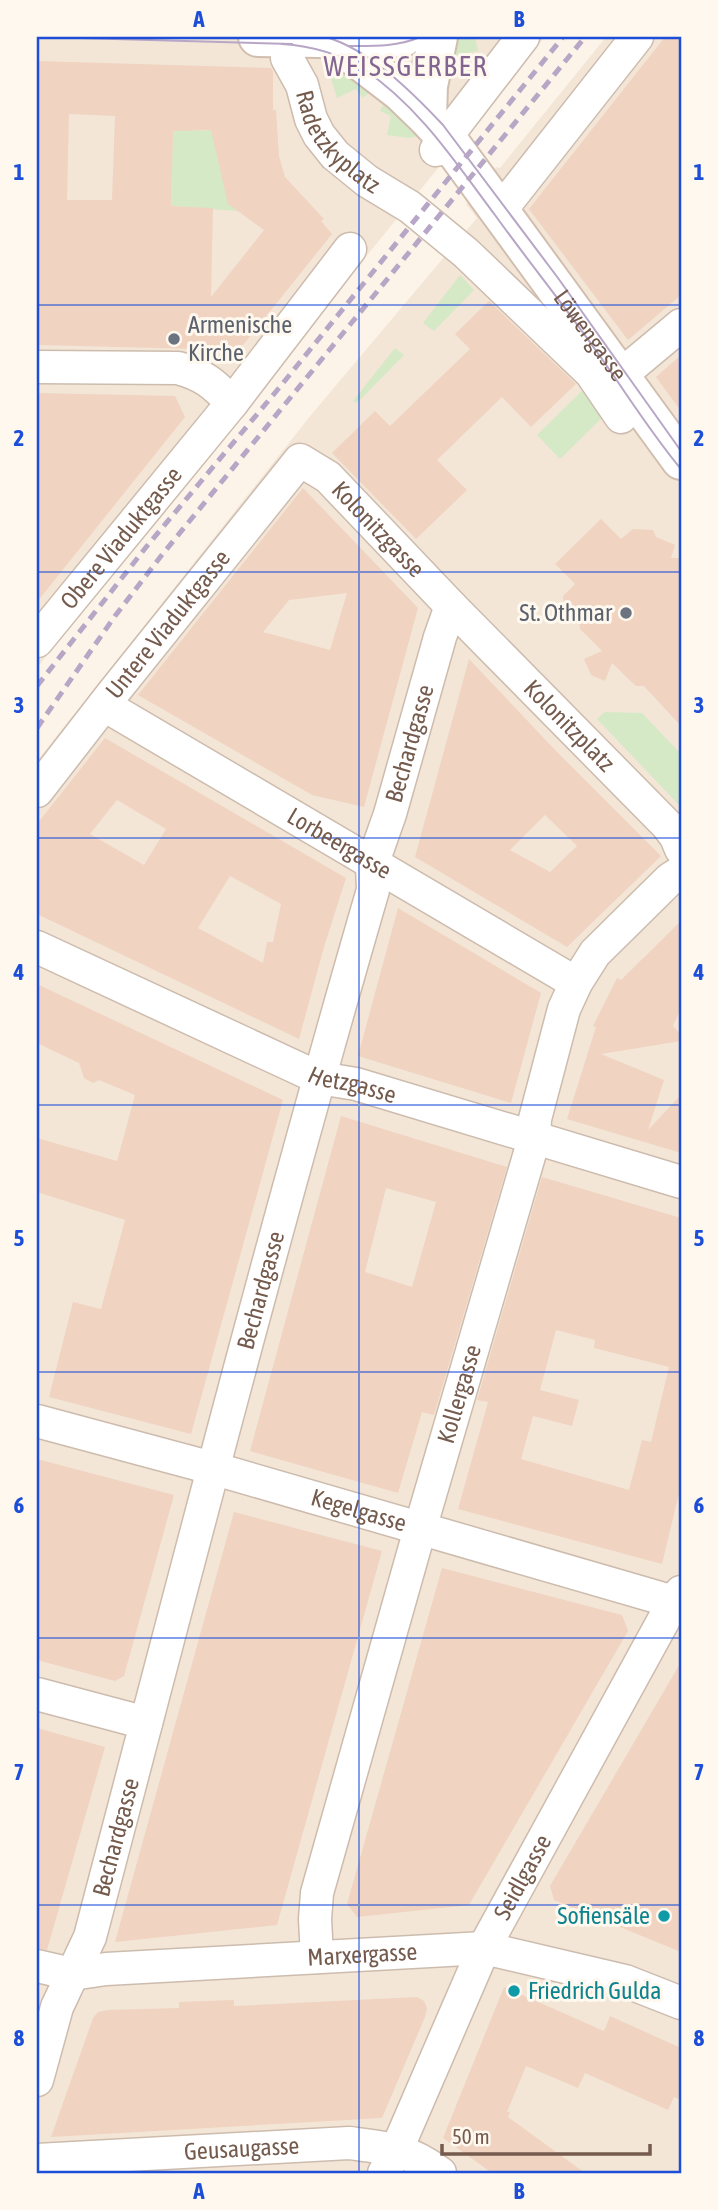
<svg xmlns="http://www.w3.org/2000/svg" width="718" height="2210" viewBox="0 0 718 2210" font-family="'Asap Condensed',sans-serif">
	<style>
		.residential { fill: #f3e6d7 }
		.green { fill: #d5e9c7 }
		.building { fill: #f0d3c1; fill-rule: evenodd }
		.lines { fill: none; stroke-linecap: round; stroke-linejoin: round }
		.street-casing { stroke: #cdbcae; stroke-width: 35 }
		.secondary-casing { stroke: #d2beaf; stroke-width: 42 }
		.street { stroke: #fff; stroke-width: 32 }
		.secondary { stroke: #fff; stroke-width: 38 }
		.tram { stroke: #b7a6c6; stroke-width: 2 }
		.rail { stroke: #b7a6c6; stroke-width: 5; stroke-dasharray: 10 7; stroke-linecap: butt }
		.grid { fill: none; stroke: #1d4ed8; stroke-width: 2; stroke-opacity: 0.55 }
		.worship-dot { fill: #6b7280; stroke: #fef8ee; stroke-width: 2.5 }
		.culture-dot { fill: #0f9aa8; stroke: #fef8ee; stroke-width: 2.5 }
		.labels { text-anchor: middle; stroke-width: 6; stroke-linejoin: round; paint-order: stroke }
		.street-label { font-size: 24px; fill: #755b4d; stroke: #fef8ee }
		.worship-label { font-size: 24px; fill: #5b616d; stroke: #fef8ee; text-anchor: start }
		.culture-label { font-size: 24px; fill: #0d838f; stroke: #fef8ee; text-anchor: end }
		.quarter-label { font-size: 28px; letter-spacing: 2px; fill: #826591; stroke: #fef8ee }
		.neatline { fill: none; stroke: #1d4ed8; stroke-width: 2.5 }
		.grid-label { font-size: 23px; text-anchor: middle; font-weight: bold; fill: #1d4ed8 }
	</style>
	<rect width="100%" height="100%" fill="#fcf4e8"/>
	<g class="residential">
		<path d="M37 37H545L267 378 37 668Z"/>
		<path d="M606 37H681V2173H37V761L311 415 477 218 466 204 496 167 500 168Z"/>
	</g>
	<g class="green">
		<path d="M448 37H475L478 51 457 55V58H441Z"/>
		<path d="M330 61 374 88 363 98 356 89 337 98 329 72Z"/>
		<path d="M387 98 425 135 408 138 387 135 391 116 380 111Z"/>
		<path d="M173 120 200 131 209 130V120L226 167 237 211 171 206Z"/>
		<path d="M460 275 474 290 434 331 423 323Z"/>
		<path d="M395 348 404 355 357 403 353 401Z"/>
		<path d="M588 385 611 409 560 459 537 435Z"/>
		<path d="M605 712 642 713 681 754V807L597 719Z"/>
	</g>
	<g class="building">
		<path d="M665 37H681V295L628 340 529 209Z"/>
		<path d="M37 61 271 68 273 71V110H276L279 156 285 177 324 219 321 221 332 234 239 350 37 345ZM69 114 115 116 112 200H67ZM211 130 228 204 264 230 211 297 213 208 171 206 173 131Z"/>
		<path d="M489 301 576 384 531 427 502 397 437 460 467 490 416 539 332 453 375 411 390 426 470 349 455 334Z"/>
		<path d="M681 355V411L656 377Z"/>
		<path d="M37 393 175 396 185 417 37 602Z"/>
		<path d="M303 488 418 608 364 807 312 795 138 695ZM347 593 330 650 263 632 289 600Z"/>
		<path d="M601 519 621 539 633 529 653 530 656 537 675 545 671 558H681V726L644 686H636L612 663 605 681 591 675 584 659 602 651 580 629 579 621 564 605 563 596 575 584 555 564Z"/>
		<path d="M469 659 556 751 661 856 567 947 415 857ZM545 815 577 846 550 872 510 850Z"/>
		<path d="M105 738 346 878 324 947 299 1039 37 914V824ZM117 800 166 829 144 865 90 834ZM230 876 281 904 273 942H267L263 963 198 928Z"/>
		<path d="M398 908 541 993 511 1103 358 1056Z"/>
		<path d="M681 921V1008L673 1026 681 1035V1041L601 1054 664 1080 648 1130 681 1095V1153L567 1119 596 1027 593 1026 617 978 621 980Z"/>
		<path d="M37 984 283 1100 191 1434 49 1397 73 1302 101 1309 125 1220 37 1192V1138L117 1161 135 1095 99 1080 93 1083 84 1078 79 1063 37 1043Z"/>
		<path d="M341 1116 507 1167 434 1415 422 1412 398 1493 250 1451ZM386 1188 436 1202 412 1287 365 1272Z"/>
		<path d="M542 1177 681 1218V1485L662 1564 458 1509 488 1402 477 1400ZM556 1330 595 1340 594 1348 669 1367 651 1442 642 1440 629 1490 521 1459 533 1416 572 1426 579 1400 540 1390Z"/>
		<path d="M37 1459 174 1495 124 1676 115 1681 37 1660Z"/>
		<path d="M234 1512 382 1551 277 1925 115 1942Z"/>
		<path d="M442 1568 622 1615 628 1631 469 1905 357 1917 347 1904Z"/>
		<path d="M681 1662V1952L554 1900 550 1886Z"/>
		<path d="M37 1728 105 1747 47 1950 37 1948Z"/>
		<path d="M504 1987 604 2031 610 2016 681 2048V2100L674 2097 668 2110 585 2073 578 2088 526 2066 507 2112H510L508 2117 585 2173H492L443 2138Z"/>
		<path d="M417 1997 424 2001 427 2008 425 2017 382 2118 51 2137 93 2018 98 2012 108 2010 179 2008V2002L234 2000V2006Z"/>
	</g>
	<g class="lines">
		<defs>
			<g id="street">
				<path id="s1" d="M287 58 302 85 311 119 319 135 335 155 367 181 410 207 466 253 591 373 621 417"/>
				<path d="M436 150 523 37"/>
				<path d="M500 211 637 37"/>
				<path d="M37 367 178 368C204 375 214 384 232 403"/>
				<path d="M621 375 681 325"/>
				<path id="s2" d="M37 641 232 403 350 249"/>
				<path id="s3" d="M104 705 576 983"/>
				<path id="s4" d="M37 791 113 693 300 460 328 477 451 606 667 825 676 837 681 849"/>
				<path id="s5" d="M37 947 319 1078 356 1084 681 1182"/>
				<path id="s6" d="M37 1421 212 1468 681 1604"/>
				<path d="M37 1694 146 1723"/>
				<path id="s7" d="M317 1957 315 1919 317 1893 420 1529 534 1139 535 1119 564 1009 576 983 595 953 670 879 681 872"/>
				<path id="s8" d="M37 1966 72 1974 106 1969 484 1948 625 1981 681 2003"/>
				<path id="s9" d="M37 2080 57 2007 90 1937C182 1587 272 1237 373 890L372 865 390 814 440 637 451 606"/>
				<path id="s10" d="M37 2160 349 2143C389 2148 407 2149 440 2173"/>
				<path id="s11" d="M384 2173 397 2149 484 1948 673 1603 681 1592"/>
			</g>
			<g id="secondary">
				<path d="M258 37 379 39 403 37"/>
				<path id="s12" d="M332 39 401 92 427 117 447 139 681 460"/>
				<path d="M427 117 428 86 438 37"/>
			</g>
		</defs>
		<use href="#street" class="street-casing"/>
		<use href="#secondary" class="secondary-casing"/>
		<use href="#street" class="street"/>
		<use href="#secondary" class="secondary"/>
		<g class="tram">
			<path d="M43 37 292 44"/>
			<path d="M326 37C370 50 412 92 443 125L558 278 681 451"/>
			<path d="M282 44C312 46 338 53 363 69 418 105 456 163 495 215 528 261 564 305 597 352 625 391 650 432 681 469"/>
			<path d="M348 46C373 46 397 47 420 37"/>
		</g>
		<g class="rail">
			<path d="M37 686 147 546 279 388 563 37"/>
			<path d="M37 728 115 616 161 556 585 37"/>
		</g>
	</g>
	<path class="grid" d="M359 37V2173M37 305H681M37 572H681M37 838H681M37 1105H681M37 1372H681M37 1638H681M37 1905H681"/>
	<g class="worship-dot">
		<circle cx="174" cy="339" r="7"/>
		<circle cx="626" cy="613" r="7"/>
	</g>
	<g class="culture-dot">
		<circle cx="664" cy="1916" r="7"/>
		<circle cx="514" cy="1991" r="7"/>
	</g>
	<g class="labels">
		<g class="street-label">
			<text dy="8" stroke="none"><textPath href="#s1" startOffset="100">Radetzkyplatz</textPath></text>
			<text dy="8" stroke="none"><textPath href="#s12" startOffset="396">Löwengasse</textPath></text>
			<text dy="8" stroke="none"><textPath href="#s4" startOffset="528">Kolonitzgasse</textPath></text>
			<text dy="8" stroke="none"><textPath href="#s2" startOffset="133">Obere Viaduktgasse</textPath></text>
			<text dy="8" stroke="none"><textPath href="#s4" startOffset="212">Untere Viaduktgasse</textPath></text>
			<text dy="8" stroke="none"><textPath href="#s4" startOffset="802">Kolonitzplatz</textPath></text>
			<text dy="8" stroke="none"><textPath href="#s9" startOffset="1390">Bechardgasse</textPath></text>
			<text dy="8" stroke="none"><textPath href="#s3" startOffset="273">Lorbeergasse</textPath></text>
			<text dy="8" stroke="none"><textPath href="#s5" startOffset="345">Hetzgasse</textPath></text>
			<text dy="8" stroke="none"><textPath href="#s9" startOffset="822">Bechardgasse</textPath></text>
			<text dy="8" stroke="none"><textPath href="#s7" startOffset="583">Kollergasse</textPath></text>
			<text dy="8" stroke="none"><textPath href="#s6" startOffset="334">Kegelgasse</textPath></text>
			<text dy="8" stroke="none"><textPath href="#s9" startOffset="256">Bechardgasse</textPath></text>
			<text dy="8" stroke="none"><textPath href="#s11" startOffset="327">Seidlgasse</textPath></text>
			<text dy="8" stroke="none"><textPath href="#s8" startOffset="327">Marxergasse</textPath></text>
			<text dy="8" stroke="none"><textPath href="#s10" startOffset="205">Geusaugasse</textPath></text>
		</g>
		<g class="worship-label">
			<text x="188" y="333">Armenische<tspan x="188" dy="28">Kirche</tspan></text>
			<text x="612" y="621" text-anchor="end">St. Othmar</text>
		</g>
		<g class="culture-label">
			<text x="650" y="1924">Sofiensäle</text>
			<text x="528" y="1999" text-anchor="start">Friedrich Gulda</text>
		</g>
		<g class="quarter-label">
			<text x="406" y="76">WEISSGERBER</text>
		</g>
	</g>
	<rect width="718" height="2210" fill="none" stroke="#fef8ee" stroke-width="77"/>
	<path d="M442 2144v10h208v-10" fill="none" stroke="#755b4d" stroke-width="3.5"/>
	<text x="452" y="2144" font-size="21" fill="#755b4d" stroke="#fef8ee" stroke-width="5" paint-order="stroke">50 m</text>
	<rect x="38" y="38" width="642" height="2134" class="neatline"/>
	<g class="grid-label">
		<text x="199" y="27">A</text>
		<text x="519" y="27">B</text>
		<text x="19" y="180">1</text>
		<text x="699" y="180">1</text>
		<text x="19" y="446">2</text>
		<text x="699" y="446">2</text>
		<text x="19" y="713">3</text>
		<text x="699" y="713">3</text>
		<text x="19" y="980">4</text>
		<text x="699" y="980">4</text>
		<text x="19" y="1246">5</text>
		<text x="699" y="1246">5</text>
		<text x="19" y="1513">6</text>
		<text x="699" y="1513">6</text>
		<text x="19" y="1780">7</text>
		<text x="699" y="1780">7</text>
		<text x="19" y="2046">8</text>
		<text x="699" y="2046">8</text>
		<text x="199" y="2199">A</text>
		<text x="519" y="2199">B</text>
	</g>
</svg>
